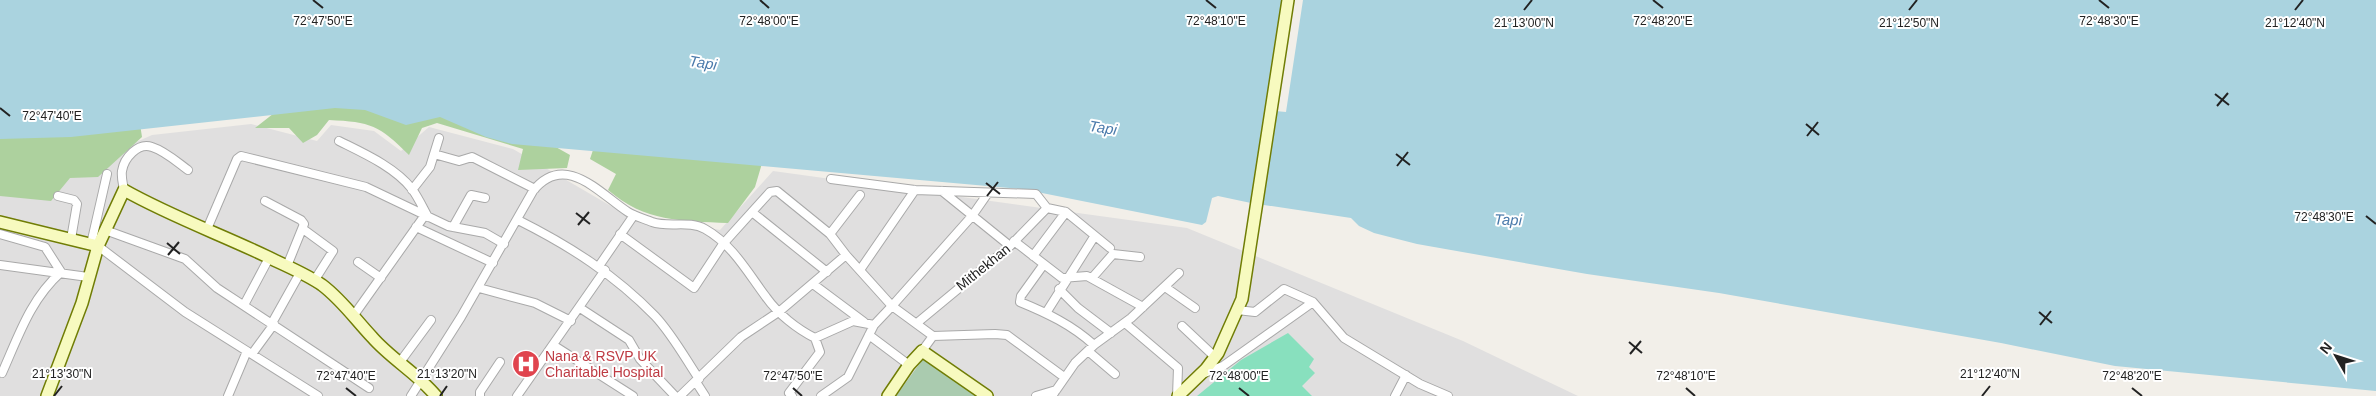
<svg xmlns="http://www.w3.org/2000/svg" width="2376" height="396" viewBox="0 0 2376 396" font-family="Arial,sans-serif">
<style>
.residential{fill:#e0dfdf}
.forest{fill:#add19e}
.cemetery{fill:#aacbaf}
.pitch{fill:#88e0be}
.water{fill:#aad3df}
.lines{fill:none;stroke-linecap:round;stroke-linejoin:round}
.street-casing{stroke:#a9a9a9;stroke-width:10}
.secondary-casing{stroke:#707d05;stroke-width:14}
.street{stroke:#fff;stroke-width:8}
.secondary{stroke:#f7fabf;stroke-width:11}
.ticks{fill:none;stroke:#222;stroke-width:2}
.labels{text-anchor:middle;stroke-width:4;stroke-linejoin:round;paint-order:stroke}
.street-label{font-size:14px;fill:#222;stroke:#fff}
.health-label{font-size:14px;fill:#be3a42;stroke:#fff;text-anchor:start}
.water-label{font-size:15px;font-style:italic;fill:#4a7aab;stroke:#fff}
.ticks-label{font-size:12px;text-anchor:middle;fill:#222;stroke:#fff;stroke-width:4;stroke-linejoin:round;paint-order:stroke}
</style>
<rect width="100%" height="100%" fill="#f2efe9"/>
<path class="residential" d="M251 124 317 141 331 125 374 131 401 151 429 127 513 149 623 213 720 230 773 171 1187 228 1463 341 1578 396H0V174L38 186 152 135Z"/>
<path class="forest" d="M449 103 524 129 570 155 567 168 518 170 523 149 437 123 422 128 409 155C379 125 371 122 329 120L317 135 303 143 289 128H255L278 110Z
M140 124 142 137 98 177 70 178 51 201 0 196V135Z
M595 144 763 160 755 187 728 223C681 221 645 222 608 190L616 174 590 159Z"/>
<path class="cemetery" d="M923 359 979 396H896Z"/>
<path class="pitch" d="M1288 333 1314 359 1309 367 1315 373 1302 386 1312 396H1197L1241 360Z"/>
<path class="water" d="M0 0H1282L1265 110 1286 112 1303 0H2376V391L2115 366 2001 343 1719 293 1587 274 1417 244 1374 233 1359 226 1351 218 1251 203 1218 196 1212 198 1206 222 1202 225 1022 189 512 144 486 137 440 117 406 125 365 110 335 108 71 137 0 139Z"/>
<g class="lines">
<g class="street-casing">
<path id="street" d="M339 141C363 153 395 167 412 189 418 197 423 208 428 217
M434 154 459 161 472 157 535 189
M831 179 915 190 1036 194 1047 208 1066 212 1110 248
M124 190C123 184 121 177 122 171 124 158 138 142 152 147 165 151 177 162 188 170
M412 190 430 167 439 138
M942 191 1010 246
M58 196 74 200 77 204 71 239
M265 201 301 220 304 224 287 266
M752 212 827 272
M518 220C570 246 615 275 655 316 672 334 685 358 699 379
M416 227 493 263
M453 227 471 195 485 198
M207 229 237 159 241 156 366 187 448 226 485 233 504 244
M303 229 333 251 314 281
M105 230 185 259 217 288 369 388
M0 234 45 247 61 272C30 300 19 335 2 373
M620 234 694 288 723 244 770 192 777 191 830 234 846 255 892 306 972 216 988 193
M830 234 860 195
M1014 241 1062 278 1087 276 1143 307
M91 244 107 174
M98 246 185 312 318 396
M1033 256 1066 212
M358 262 381 278
M1044 264 1021 296 1020 302C1047 313 1072 325 1094 345
M0 265 88 277
M599 266 634 215
M860 270 915 190
M1092 278 1113 254 1140 257
M813 284 864 322
M1165 287 1195 308
M479 288 535 303 571 321
M1059 289 1078 308 1111 333
M244 305 269 258
M580 308 629 340 640 359 675 396
M1237 310 1255 312 1284 289 1313 302 1344 338 1420 384 1448 396
M1046 313 1094 237
M354 315 425 215
M272 323 300 273
M917 323 1010 246 1047 208
M1125 323 1178 368 1177 396
M1182 326 1215 357
M869 335 909 365
M933 336 995 334 1007 335 1064 377
M553 345 633 396
M1088 351 1115 374
M252 354 274 324
M400 362 431 320
M1202 374 1223 366 1313 302
M696 382 705 396
M228 396 247 351
M411 396 461 317 533 191C565 151 600 194 628 212 634 216 645 219 652 222 669 228 689 220 705 229 732 244 748 273 766 297 778 314 797 329 815 338L853 321 874 325 892 306 933 336 922 351
M480 396V392L500 362
M517 396 605 270
M680 396 741 337 780 311 846 255
M792 396 789 393 820 352 815 338
M821 396 848 377 874 325
M1036 396 1056 390
M1052 396 1075 363 1094 345 1131 318 1179 273
M1395 396 1406 375"/>
</g>
<g class="secondary-casing">
<path id="secondary" d="M0 222 98 246
M47 396 82 303 98 246 124 190C170 216 220 234 268 257 286 266 306 274 322 285 342 300 355 319 372 337 391 359 417 373 436 396
M888 396 909 365 922 351 987 396
M1178 396 1206 369 1218 353 1242 299 1288 0"/>
</g>
<use href="#street" class="street"/>
<use href="#secondary" class="secondary"/>
</g>
<path class="ticks" d="M313 0 323 8M760 0 769 8M1206 0 1216 8M1653 0 1663 8M2099 0 2109 8M1524 10 1532 0M1909 10 1917 0M2295 10 2303 0M2215 94 2229 105M2217 106 2228 93M0 108 10 116M1806 124 1819 135M1807 136 1818 122M1396 154 1410 165M1397 166 1408 152M986 183 1000 194M987 196 998 182M576 213 590 224M2366 216 2376 224M578 225 589 212M167 243 180 254M168 255 179 242M2039 312 2052 323M2040 325 2051 311M1629 342 1642 353M1630 354 1641 341M346 388 356 396M793 388 802 396M1239 388 1249 396M1686 388 1695 396M2132 388 2142 396M54 396 62 386M440 396 447 386M1982 396 1990 386"/>
<defs>
<g id="hospital-disc" transform="scale(1.4375)"><circle r="9.5" fill="#e0444e" stroke="#fff"/><path d="M-5-5h3v3.5h4V-5h3V5h-3V1.5h-4V5h-3Z" fill="#fff"/></g>
</defs>
<g fill-rule="evenodd">
<use href="#hospital-disc" x="526" y="364"/>
</g>
<g class="labels">
<g class="street-label">
<text transform="translate(983 267) rotate(-39)" y="5">Mithekhan</text>
</g>
<g class="health-label">
<text x="545" y="361">Nana &amp; RSVP UK<tspan x="545" dy="16">Charitable Hospital</tspan></text>
</g>
<g class="water-label">
<text transform="translate(703 63) rotate(9)" y="5">Tapi</text>
<text transform="translate(1103 128) rotate(9)" y="5">Tapi</text>
<text transform="translate(1508 220) rotate(2)" y="5">Tapi</text>
</g>
</g>
<g class="ticks-label">
<text x="1663" y="25">72°48'20"E</text>
<text x="2109" y="25">72°48'30"E</text>
<text x="323" y="25">72°47'50"E</text>
<text x="769" y="25">72°48'00"E</text>
<text x="1216" y="25">72°48'10"E</text>
<text x="1524" y="27">21°13'00"N</text>
<text x="1909" y="27">21°12'50"N</text>
<text x="2295" y="27">21°12'40"N</text>
<text x="52" y="120">72°47'40"E</text>
<text x="2324" y="221">72°48'30"E</text>
<text x="62" y="378">21°13'30"N</text>
<text x="447" y="378">21°13'20"N</text>
<text x="1990" y="378">21°12'40"N</text>
<text x="346" y="380">72°47'40"E</text>
<text x="793" y="380">72°47'50"E</text>
<text x="1239" y="380">72°48'00"E</text>
<text x="1686" y="380">72°48'10"E</text>
<text x="2132" y="380">72°48'20"E</text>
</g>
<g transform="translate(2336 356) rotate(309)" stroke="#ffffff" stroke-width="4" paint-order="stroke">
<path d="M0-4L9 19L0 12L-9 19Z" fill="#222222"/>
<text y="-8" font-size="14" font-weight="bold" text-anchor="middle" fill="#222222">N</text>
</g>
</svg>
